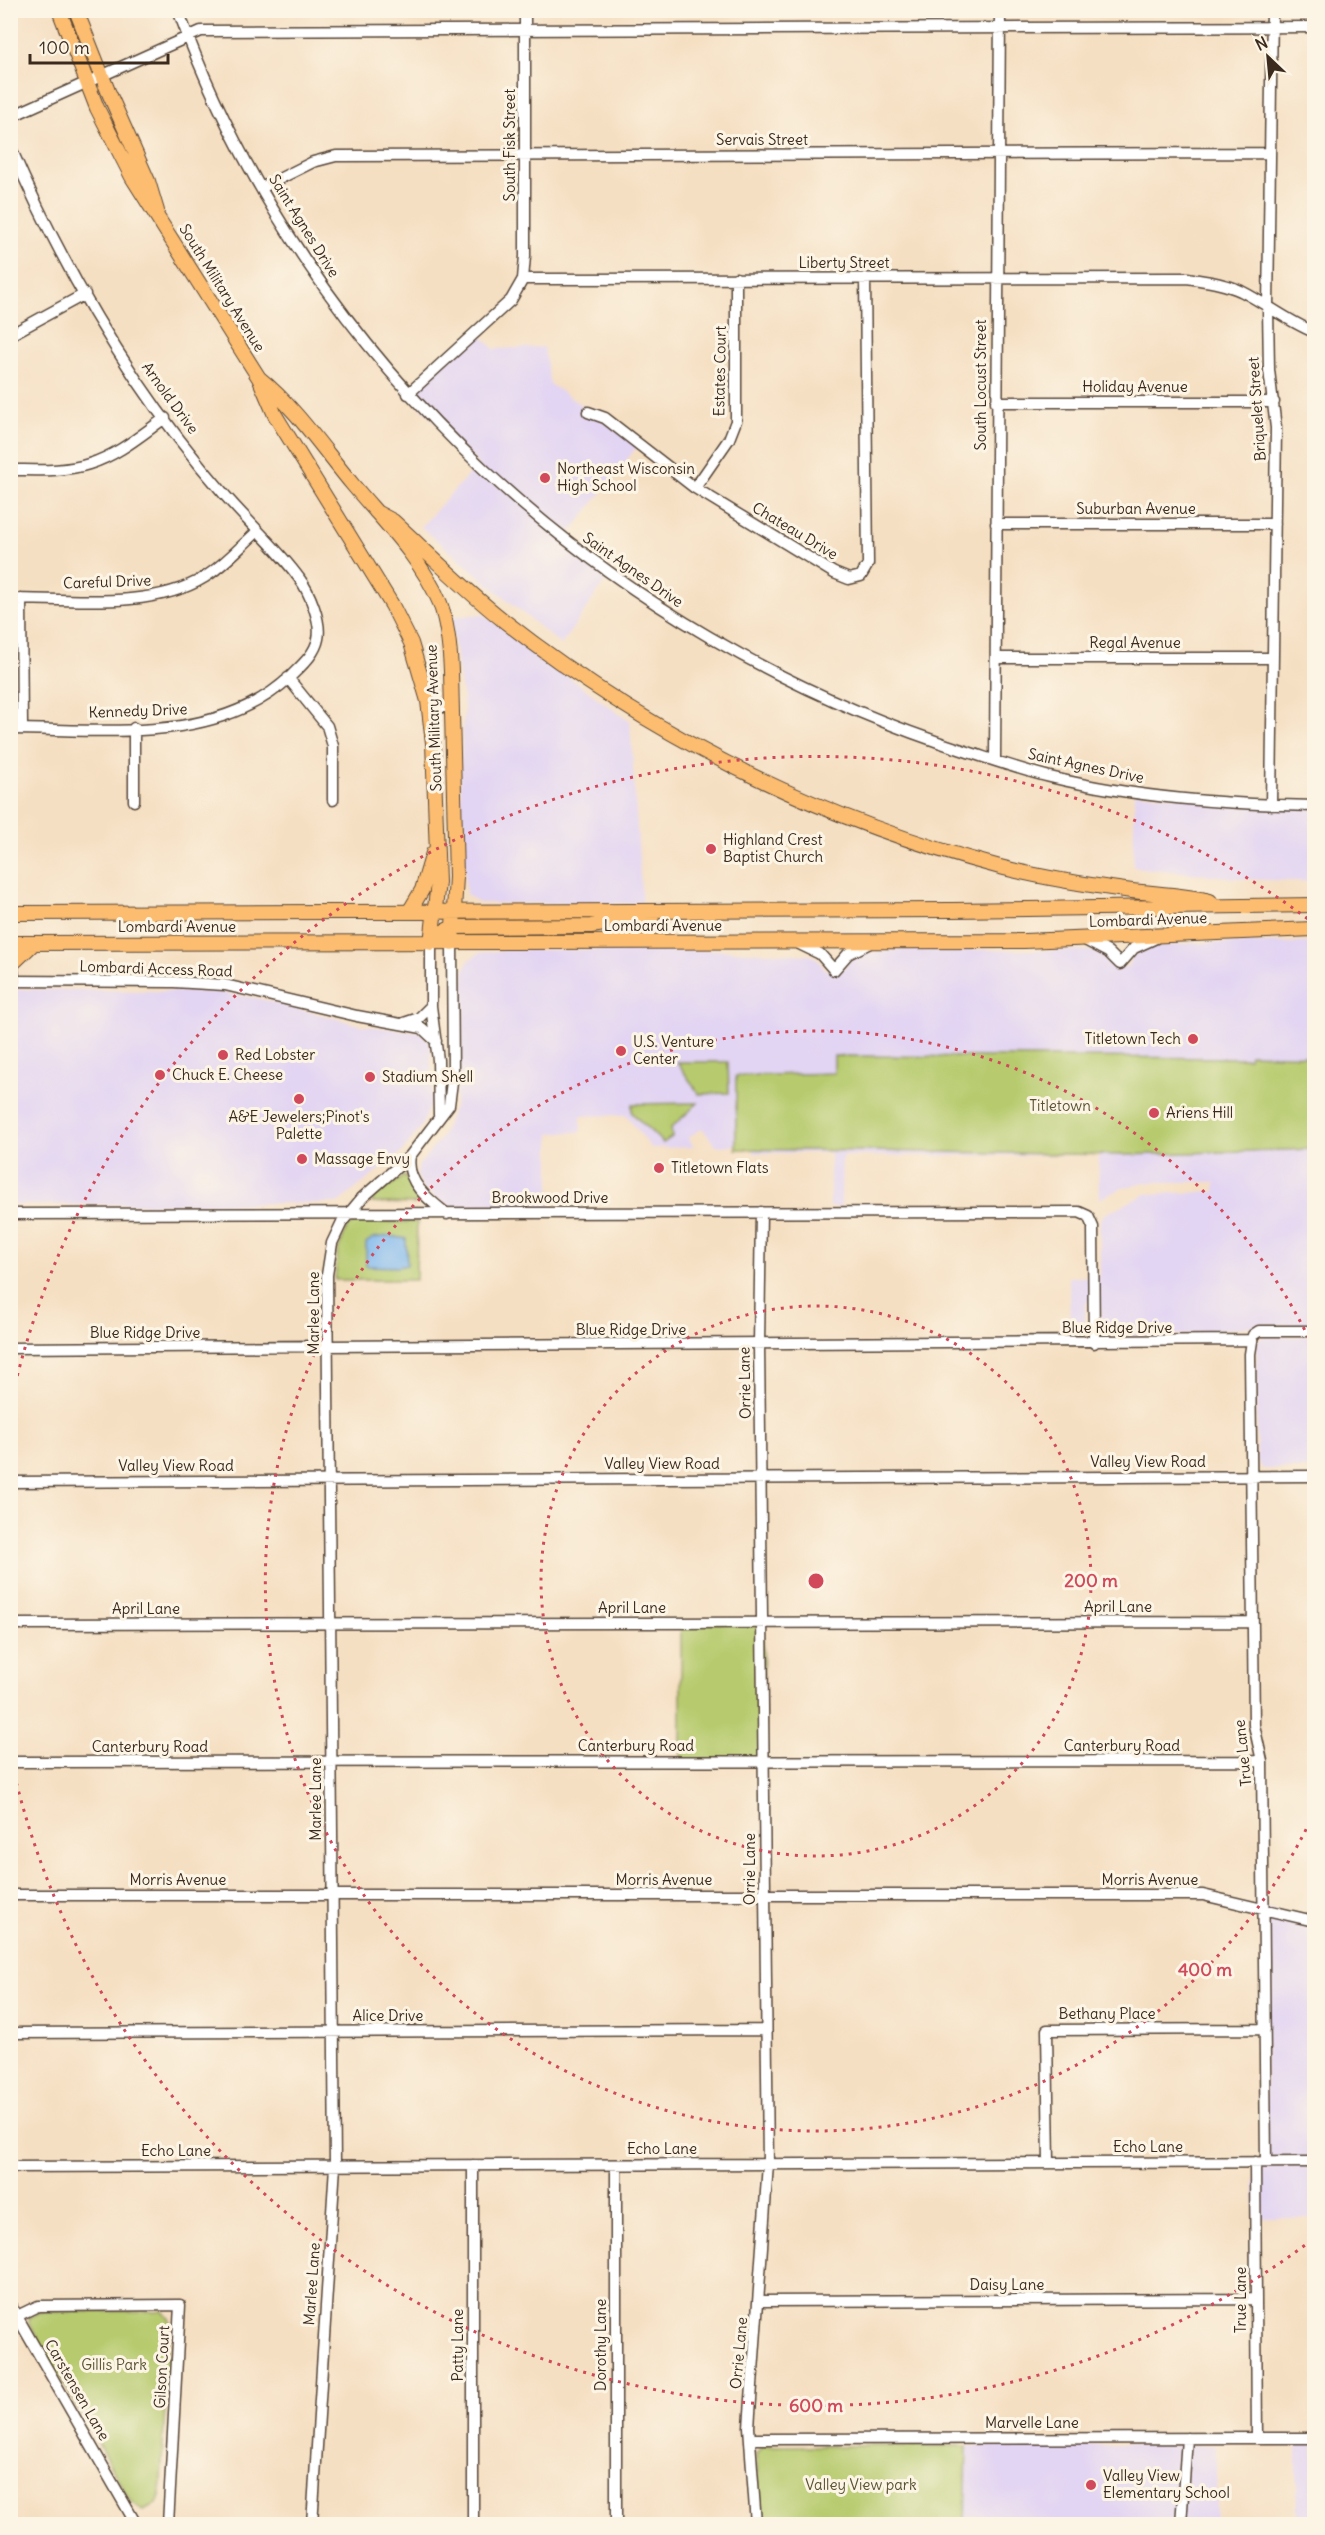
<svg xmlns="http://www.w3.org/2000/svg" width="1325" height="2535" viewBox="0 0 1325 2535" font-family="Delius,sans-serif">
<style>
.built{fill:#e2d4f3}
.green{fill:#b7cb6e;stroke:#797a46;stroke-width:1.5}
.water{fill:#7fb8ef;stroke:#5d7186;stroke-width:1.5}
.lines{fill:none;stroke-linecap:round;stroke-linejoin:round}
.minor-casing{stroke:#574537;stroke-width:13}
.major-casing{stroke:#574537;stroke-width:16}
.minor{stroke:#fff;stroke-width:10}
.major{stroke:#fcbd6f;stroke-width:14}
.ring{fill:none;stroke:#d1495b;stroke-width:3;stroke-dasharray:3 6}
.poi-dot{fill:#d1495b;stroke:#fcf5e5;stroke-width:2}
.labels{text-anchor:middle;stroke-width:6;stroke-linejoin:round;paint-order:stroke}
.street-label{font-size:15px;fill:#3b2a1e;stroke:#fcf5e5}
.poi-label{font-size:15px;fill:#3b2a1e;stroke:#fcf5e5;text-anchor:start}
.park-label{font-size:15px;fill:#5a5232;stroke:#fcf5e5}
.centre{fill:#d1495b;stroke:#fcf5e5;stroke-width:3}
.ring-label{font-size:18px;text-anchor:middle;font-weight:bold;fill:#d1495b;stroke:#fcf5e5;stroke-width:6;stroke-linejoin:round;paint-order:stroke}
</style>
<rect width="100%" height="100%" fill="#fcf5e5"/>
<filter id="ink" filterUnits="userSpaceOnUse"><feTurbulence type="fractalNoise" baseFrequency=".0167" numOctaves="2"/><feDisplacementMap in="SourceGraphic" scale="12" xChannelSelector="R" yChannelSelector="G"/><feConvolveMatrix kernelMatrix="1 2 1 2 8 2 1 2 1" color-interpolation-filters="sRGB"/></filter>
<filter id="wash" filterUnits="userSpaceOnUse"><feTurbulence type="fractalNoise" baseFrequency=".008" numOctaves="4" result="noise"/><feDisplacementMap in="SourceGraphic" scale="24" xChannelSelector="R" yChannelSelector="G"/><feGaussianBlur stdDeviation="1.35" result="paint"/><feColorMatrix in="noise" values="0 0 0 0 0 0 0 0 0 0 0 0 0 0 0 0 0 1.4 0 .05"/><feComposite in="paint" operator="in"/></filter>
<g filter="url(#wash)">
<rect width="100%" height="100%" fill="#f5dfc2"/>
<path class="built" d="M477 331 494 349 544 347 550 384 639 444 565 540 610 574 561 645 421 527 478 464 408 394Z
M483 614 630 722 642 903H479L466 894 460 774 464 707 451 617Z
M1135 793 1314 806V882L1245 879 1133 867Z
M1193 943H1314V1325H1259L1182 1335 1112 1336 1101 1326 1100 1302H1086L1084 1331 1070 1336 1069 1277H1100V1221L1103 1215 1146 1194 1215 1192V1182H1150L1125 1187 1099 1199 1098 1155 842 1156 841 1207H830V1153H754V1149H736V1145L716 1146 702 1128 688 1138 694 1147 651 1148 626 1115 581 1116V1132L550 1133V1208H539L536 1204 449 1208 422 1187 417 1175 419 1165 441 1138 455 1105 464 1013V971L468 961 479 953 507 950H714L810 955 817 958 825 970 844 969 849 959 861 953 904 949 1091 951 1105 955 1112 967H1128L1134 954 1146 948Z
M11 989 216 992 256 998 364 1026 421 1032 430 1043 431 1049 432 1101 421 1127 402 1152 338 1203 11 1205Z
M1314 1336V1469H1263L1257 1460V1341L1264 1337Z
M1264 1908 1314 1921V2218H1255V2162H1266Z
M1297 2438H1314V2524H1297Z
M1216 2445V2524H965L967 2446Z"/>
<path class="green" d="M1250 1054 1314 1056V1149L1125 1155 736 1149V1076L834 1073V1056L1249 1058Z
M677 1062H728L729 1093 699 1094Z
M698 1103 671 1128 672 1137 663 1143 632 1113V1104Z
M404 1176 424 1201 423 1204 372 1203 374 1197Z
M358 1222H417L416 1280H335L338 1250 348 1226Z
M681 1623H763L764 1762 681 1761Z
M163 2311 170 2320 160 2496 156 2504 143 2510 131 2502 29 2322V2318L39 2312Z
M764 2446H967L965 2524H762L756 2454Z"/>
<path class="water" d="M390 1236 406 1239 407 1265 398 1267 366 1266V1243L373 1238Z"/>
</g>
<g filter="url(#ink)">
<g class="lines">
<g class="minor-casing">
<path id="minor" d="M178 10C308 367 607 636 965 751 993 760 1021 770 1050 777 1136 798 1226 804 1314 806
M10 117 201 31 1314 27
M10 146C64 271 135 392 224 494 247 521 280 551 299 578 309 591 322 622 318 639 315 654 302 665 291 676 218 746 103 729 10 729
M261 188 313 162 336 156 1270 153
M523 279 525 256V10
M10 335 85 294
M408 394 511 300 523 279 1187 278C1205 281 1224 283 1241 291 1267 304 1287 321 1314 332
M996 402H1274
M588 412 605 418 695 488 834 573 849 579 861 576 868 564 865 278
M10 470C37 470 64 472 89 464 118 455 141 435 165 418
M695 488 729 439 736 421V278
M996 524H1275
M10 599C71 599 152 610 205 577 223 566 240 547 257 532
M21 599 22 729
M997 658H1273
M288 678 327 726 333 746V800
M429 707H451
M134 728V801
M995 760 1000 10
M1271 805 1276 428 1269 370 1268 308 1272 10
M1083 939 1108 952 1120 964 1134 948 1156 938
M795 942 820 954 834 970 848 954 870 943
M431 943V1006L438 1060 439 1115
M10 981 174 982 225 985 357 1016 422 1028 436 1041
M404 1023 419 1018 431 1006
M410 1156C405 1182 429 1200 447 1214
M10 1214 1079 1212 1088 1216 1093 1227 1094 1343
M10 1348 1252 1340
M10 1482 1314 1476
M10 1624 1253 1622
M10 1762 1262 1761
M10 1895H1203L1314 1921
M10 2033 766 2030
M1255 2162 1257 2438
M1266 2162 1262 1761 1254 1725 1250 1354 1253 1335 1259 1331H1314
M1049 2163 1047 2030 1265 2029
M10 2167 1314 2162
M759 2301 1256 2299
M10 2304 136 2524
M17 2316 38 2306 180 2305 168 2524
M750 2439 1314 2438
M312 2524 335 2166 327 1275 332 1243 342 1222 362 1198 410 1156 449 1105 453 1074 452 943
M473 2524V2165
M616 2524V2165
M756 2524 749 2427 768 2164 759 1344 761 1212
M1181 2524 1187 2438"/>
</g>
<g class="major-casing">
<path id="major" d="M59 10 97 108 132 177 259 378 275 415 392 605 411 643 428 701 433 743 438 882 431 943
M76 10 108 91 148 181 157 211
M259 378C296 408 323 449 353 485 384 522 421 558 440 603 448 625 450 648 451 671L456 877 452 943
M376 512 393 521C429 554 464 589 503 620 651 736 818 819 1000 867 1043 878 1088 885 1132 891 1158 894 1185 895 1210 901
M409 912 422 890 433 853
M10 913 953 910 1314 905
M10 943 1024 941 1314 929
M431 943 440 933 453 927 591 926 652 917
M10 961 13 981
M12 964 33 944"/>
</g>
<use href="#minor" class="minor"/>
<use href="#major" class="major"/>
</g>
</g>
<g class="ring">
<circle cx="816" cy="1581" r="275"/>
<path d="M1314 1813A550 550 0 1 1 1314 1349"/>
<path d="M1312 2240A825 825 0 0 1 11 1760M11 1402A825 825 0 0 1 1312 922"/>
</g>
<g class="poi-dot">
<circle cx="545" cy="478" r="6"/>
<circle cx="711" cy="849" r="6"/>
<circle cx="1193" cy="1039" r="6"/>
<circle cx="621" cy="1051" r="6"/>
<circle cx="223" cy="1055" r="6"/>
<circle cx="160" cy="1075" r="6"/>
<circle cx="370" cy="1077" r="6"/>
<circle cx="299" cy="1099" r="6"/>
<circle cx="1154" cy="1113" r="6"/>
<circle cx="302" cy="1159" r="6"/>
<circle cx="659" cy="1168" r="6"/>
<circle cx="1091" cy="2485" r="6"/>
</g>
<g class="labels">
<g class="street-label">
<text x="762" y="145">Servais Street</text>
<text transform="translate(510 145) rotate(-90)" y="5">South Fisk Street</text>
<text transform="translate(304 226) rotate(58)" y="5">Saint Agnes Drive</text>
<text x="844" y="268">Liberty Street</text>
<text transform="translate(222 288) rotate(58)" y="5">South Military Avenue</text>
<text transform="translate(720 371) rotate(-89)" y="5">Estates Court</text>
<text transform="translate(981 385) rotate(-90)" y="5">South Locust Street</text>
<text x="1135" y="392">Holiday Avenue</text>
<text transform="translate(170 398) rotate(54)" y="5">Arnold Drive</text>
<text transform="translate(1257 409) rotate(-94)" y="5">Briquelet Street</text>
<text x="1136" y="514">Suburban Avenue</text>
<text transform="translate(795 531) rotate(31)" y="5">Chateau Drive</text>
<text transform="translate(633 570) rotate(35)" y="5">Saint Agnes Drive</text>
<text transform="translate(107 582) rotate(-2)" y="5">Careful Drive</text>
<text x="1135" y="648">Regal Avenue</text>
<text transform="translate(138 711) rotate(-2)" y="5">Kennedy Drive</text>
<text transform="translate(434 718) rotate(-92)" y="5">South Military Avenue</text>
<text transform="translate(1086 766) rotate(12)" y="5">Saint Agnes Drive</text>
<text transform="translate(1148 920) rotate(-2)" y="5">Lombardi Avenue</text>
<text x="663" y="931">Lombardi Avenue</text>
<text x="177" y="932">Lombardi Avenue</text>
<text transform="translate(156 969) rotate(2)" y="5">Lombardi Access Road</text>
<text x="550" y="1203">Brookwood Drive</text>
<text transform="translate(314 1313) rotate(-90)" y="5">Marlee Lane</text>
<text x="1117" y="1333">Blue Ridge Drive</text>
<text x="631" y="1335">Blue Ridge Drive</text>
<text x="145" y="1338">Blue Ridge Drive</text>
<text transform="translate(745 1383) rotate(-91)" y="5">Orrie Lane</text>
<text x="1148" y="1467">Valley View Road</text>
<text x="662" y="1469">Valley View Road</text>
<text x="176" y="1471">Valley View Road</text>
<text x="1118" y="1612">April Lane</text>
<text x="632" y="1613">April Lane</text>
<text x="146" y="1614">April Lane</text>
<text x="636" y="1751">Canterbury Road</text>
<text x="1122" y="1751">Canterbury Road</text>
<text x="150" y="1752">Canterbury Road</text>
<text transform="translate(1243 1753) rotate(-96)" y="5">True Lane</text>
<text transform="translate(316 1799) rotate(-90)" y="5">Marlee Lane</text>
<text transform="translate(750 1869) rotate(-90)" y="5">Orrie Lane</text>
<text x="178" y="1885">Morris Avenue</text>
<text x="664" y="1885">Morris Avenue</text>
<text x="1150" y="1885">Morris Avenue</text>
<text x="1107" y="2019">Bethany Place</text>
<text x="388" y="2021">Alice Drive</text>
<text x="1148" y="2152">Echo Lane</text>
<text x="662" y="2154">Echo Lane</text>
<text x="176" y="2156">Echo Lane</text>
<text transform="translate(312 2284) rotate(-86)" y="5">Marlee Lane</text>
<text x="1007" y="2290">Daisy Lane</text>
<text transform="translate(1241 2300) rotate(-90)" y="5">True Lane</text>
<text transform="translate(458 2345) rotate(-90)" y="5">Patty Lane</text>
<text transform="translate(601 2345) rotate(-90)" y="5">Dorothy Lane</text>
<text transform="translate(739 2353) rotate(-85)" y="5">Orrie Lane</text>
<text transform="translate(162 2367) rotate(-87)" y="5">Gilson Court</text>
<text transform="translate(77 2390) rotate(60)" y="5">Carstensen Lane</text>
<text x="1032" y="2428">Marvelle Lane</text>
</g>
<g class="poi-label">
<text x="557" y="474">Northeast Wisconsin<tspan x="557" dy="17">High School</tspan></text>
<text x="723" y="845">Highland Crest<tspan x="723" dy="17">Baptist Church</tspan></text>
<text x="1181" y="1044" text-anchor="end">Titletown Tech</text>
<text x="633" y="1047">U.S. Venture<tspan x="633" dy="17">Center</tspan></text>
<text x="235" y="1060">Red Lobster</text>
<text x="172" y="1080">Chuck E. Cheese</text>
<text x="382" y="1082">Stadium Shell</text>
<text x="1166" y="1118">Ariens Hill</text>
<text x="299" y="1122" text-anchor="middle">A&amp;E Jewelers;Pinot's<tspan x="299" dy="17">Palette</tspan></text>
<text x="314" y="1164">Massage Envy</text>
<text x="671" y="1173">Titletown Flats</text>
<text x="1103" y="2481">Valley View<tspan x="1103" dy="17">Elementary School</tspan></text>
</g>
<g class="park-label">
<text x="1060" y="1111">Titletown</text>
<text x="114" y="2370">Gillis Park</text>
<text x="861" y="2490">Valley View park</text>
</g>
</g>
<circle cx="816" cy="1581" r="9" class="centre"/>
<g class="ring-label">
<text x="1091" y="1587">200 m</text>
<text x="1205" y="1976">400 m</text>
<text x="816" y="2412">600 m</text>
</g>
<rect width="1325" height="2535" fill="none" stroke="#fcf5e5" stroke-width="36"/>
<g transform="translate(1268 57) rotate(334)" stroke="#fcf5e5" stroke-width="4.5" paint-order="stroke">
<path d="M0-4.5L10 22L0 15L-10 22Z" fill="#3b2a1e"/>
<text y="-9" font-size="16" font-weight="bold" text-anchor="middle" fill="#3b2a1e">N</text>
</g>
<path d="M30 54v9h138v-9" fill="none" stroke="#3b2a1e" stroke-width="3"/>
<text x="39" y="54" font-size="18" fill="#3b2a1e" stroke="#fcf5e5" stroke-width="4.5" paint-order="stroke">100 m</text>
</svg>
